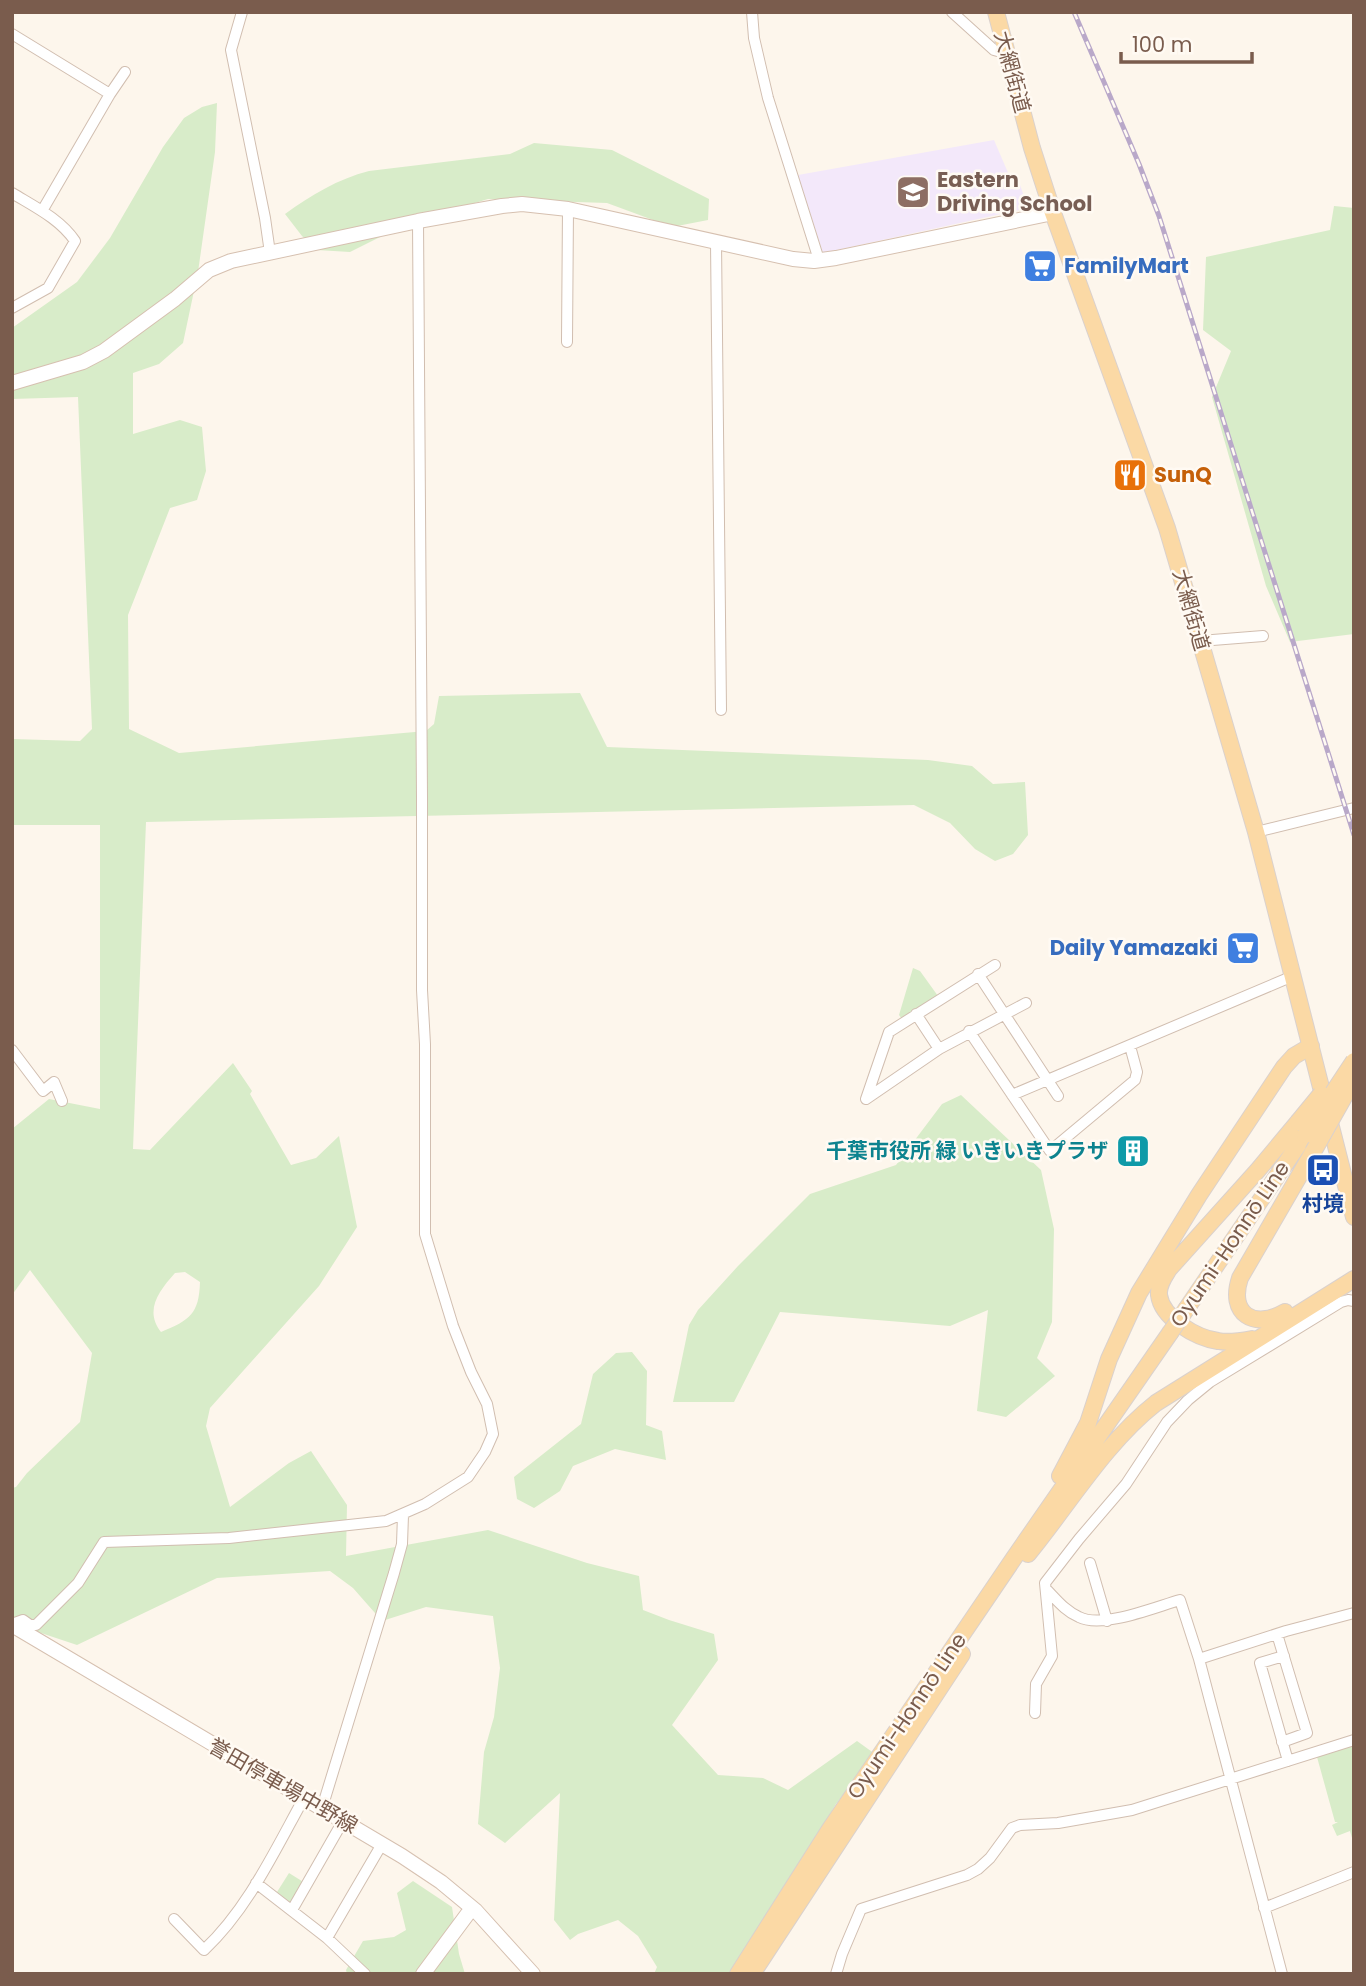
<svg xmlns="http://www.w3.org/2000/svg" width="1366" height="1986" viewBox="0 0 1366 1986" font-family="Poppins,'Noto Sans JP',sans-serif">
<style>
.education{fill:#f3e8fa}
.green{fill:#d8ecc9;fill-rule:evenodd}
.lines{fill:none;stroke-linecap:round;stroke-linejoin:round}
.street-casing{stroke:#d1beb0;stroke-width:12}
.secondary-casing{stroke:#d6c0b0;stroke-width:16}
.primary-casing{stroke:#dad1cd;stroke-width:18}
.street{stroke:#fff;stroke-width:10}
.secondary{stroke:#fff;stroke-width:14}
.primary{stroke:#fbd9a5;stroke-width:16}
.rail-casing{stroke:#b9a8c9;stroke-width:5}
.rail{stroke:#fffaf3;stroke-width:2.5;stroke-dasharray:8;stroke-linecap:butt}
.primary-bridge-casing{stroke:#dad1cd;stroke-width:18;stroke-linecap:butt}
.primary-bridge{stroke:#fbd9a5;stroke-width:16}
.labels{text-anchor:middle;stroke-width:5;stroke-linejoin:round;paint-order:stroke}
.street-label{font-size:21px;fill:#7a5c4d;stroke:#fffaf3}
.education-label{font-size:21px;font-weight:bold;fill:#785e54;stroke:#fffaf3;text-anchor:start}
.shop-label{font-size:21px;font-weight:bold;fill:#366cbe;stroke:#fffaf3;text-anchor:start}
.food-label{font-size:21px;font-weight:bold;fill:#c56008;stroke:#fffaf3;text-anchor:start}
.culture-label{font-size:21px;font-weight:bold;fill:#0d838f;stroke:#fffaf3;text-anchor:end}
.transit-label{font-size:21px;font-weight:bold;fill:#164399;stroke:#fffaf3}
</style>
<rect width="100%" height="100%" fill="#fdf6ec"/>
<path class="education" d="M994 140 1009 175 1016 173 1028 208 823 253 798 175Z"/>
<path class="green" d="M217 103 215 152 198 272 183 343 159 364 133 373V434L180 420 202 427 206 471 197 500 170 508 128 615 129 729 179 753 426 731 434 724 439 696 580 693 607 747 928 760 972 766 993 784 1025 782 1028 835 1013 854 995 861 975 849 950 823 914 805 146 822 133 1149 150 1150 233 1063 252 1091 250 1094 291 1165 316 1158 339 1136 357 1227 319 1286 210 1408 206 1426 230 1507 289 1463 311 1451 347 1505 346 1556 488 1530 587 1563 639 1576 643 1610 669 1620 714 1634 718 1660 672 1725 718 1775 763 1778 788 1790 857 1741 875 1754 836 1804 741 1961 740 1974H654L657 1967 638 1936 618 1920 578 1934 570 1940 554 1920 560 1793 505 1843 478 1824 484 1752 494 1717 500 1668 493 1616 426 1607 382 1621 353 1588 330 1571 217 1578 77 1645 29 1629 12 1616V1488L16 1487 27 1473 80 1422 92 1353 30 1270 12 1295V1129L49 1099 100 1109V825H12V739L80 741 92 729 78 397 12 399V328L77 282 110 238 163 147 184 118 202 107ZM185 1272 200 1282C199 1314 190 1320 161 1332 144 1310 159 1291 175 1273Z
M534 143 612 150 709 199 708 220 672 227 607 203 488 199 406 224 350 252 317 250 302 236 285 214C311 195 338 179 369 171L510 154Z
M1334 206 1354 208V634L1290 642 1266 586 1212 397 1231 351 1203 330 1206 257 1330 230Z
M913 968 920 971 938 996 902 1019 899 1015Z
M961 1095 1041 1170 1054 1229 1052 1322 1037 1358 1055 1376 1006 1417 977 1411 988 1310 950 1326 780 1312 734 1402H673L689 1325 698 1310 738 1266 810 1194 896 1165 942 1104Z
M632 1352 647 1371 646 1425 662 1431 666 1460 615 1449 573 1466 560 1491 534 1508 517 1499 514 1477 581 1424 593 1374 616 1353Z
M1354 1745V1815L1352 1816 1354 1838H1352L1350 1831 1337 1836 1332 1825 1338 1822H1335L1317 1757Z
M289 1873 305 1883 292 1904 277 1892Z
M413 1881 452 1907 459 1954 465 1974H347L346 1970 363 1941 394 1937 406 1930 397 1893Z"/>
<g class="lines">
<g class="street-casing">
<path id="street" d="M242 12 231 50 265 218 270 253
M752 12 754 38 768 98 819 260
M952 12 994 50 1008 54
M12 34 110 94
M12 193C35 207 60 219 75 241L48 288 12 308
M42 211 110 94 125 72
M716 242 721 710
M567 342 568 209
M1200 641 1263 636
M1256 832 1354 808
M978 974 1058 1096
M916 1014 939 1049
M969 1031 1050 1151 1135 1080 1137 1072 1130 1046
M12 1050 43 1091 54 1082 62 1101
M1012 1095 1293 976
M866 1099 889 1032 995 965
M866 1099 939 1049 1026 1003
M1090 1563 1107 1621
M1046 1589C1056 1599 1065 1611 1079 1617 1102 1629 1155 1607 1180 1600L1199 1659 1282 1974
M12 1624 23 1620 30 1625H36L78 1583 104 1542 229 1538 386 1521 425 1504 468 1477 485 1452 493 1434 487 1404 471 1372 453 1326 425 1234V1044L422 990V797L418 221
M1277 1634 1307 1733 1282 1742
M1284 1656 1260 1663 1288 1761
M1199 1659 1286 1631 1354 1613
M1035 1713 1036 1684 1052 1656 1045 1583 1079 1539 1126 1484 1167 1422 1188 1400 1210 1382 1341 1302 1348 1300 1354 1301
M322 1808 394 1573 402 1544 403 1515
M256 1883 327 1938 365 1974
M1264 1908 1354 1872
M292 1910 343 1821
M174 1919 204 1950C248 1909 275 1850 304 1798
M327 1938 382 1844
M836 1974 842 1954 861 1909 967 1875 978 1869 990 1858 1012 1828 1020 1825 1058 1823 1132 1810 1354 1740"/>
</g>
<g class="secondary-casing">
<path id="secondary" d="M12 383 83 362 104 351 175 299 209 270 231 261 418 221 502 206 522 204 568 209 793 259 814 261 836 258 1053 213
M12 1625 402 1856 441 1882 476 1911 533 1974
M423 1974 472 1908"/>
</g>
<g class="primary-casing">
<path id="primary" d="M996 12 1032 148 1053 213 1167 528 1177 562 1256 832 1354 1217
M1187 1308 1305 1135
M1285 1312C1254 1330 1228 1314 1240 1278L1313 1152
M1252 1339C1241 1341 1229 1343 1218 1341 1196 1338 1162 1318 1159 1295 1158 1285 1164 1277 1169 1269L1258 1170 1298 1122
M1060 1476 1088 1423 1109 1359 1139 1293 1199 1195 1284 1067 1294 1056 1311 1046
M1028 1554C1069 1504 1105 1443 1156 1403L1354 1279
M738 1974 830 1829 1014 1558 1170 1333
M752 1974 962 1654"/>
</g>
<use href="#street" class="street"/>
<use href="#secondary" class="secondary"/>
<use href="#primary" class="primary"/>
<g class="rail-casing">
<path id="rail" d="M1074 12 1139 164 1159 216 1354 835"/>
</g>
<use href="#rail" class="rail"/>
<g class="primary-bridge-casing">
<path id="primary-bridge" d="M1298 1122 1321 1094
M1305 1135 1354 1061
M1313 1152 1353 1081
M1170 1333 1187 1308"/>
</g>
<use href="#primary-bridge" class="primary-bridge"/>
</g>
<defs>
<g id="school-square" transform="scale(1.75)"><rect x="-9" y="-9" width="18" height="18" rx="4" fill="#8d6e63" stroke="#fffaf3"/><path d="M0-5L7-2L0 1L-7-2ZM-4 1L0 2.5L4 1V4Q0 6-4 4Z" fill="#fff"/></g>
<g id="supermarket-square" transform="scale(1.75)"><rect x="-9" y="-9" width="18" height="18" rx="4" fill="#3f7fe0" stroke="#fffaf3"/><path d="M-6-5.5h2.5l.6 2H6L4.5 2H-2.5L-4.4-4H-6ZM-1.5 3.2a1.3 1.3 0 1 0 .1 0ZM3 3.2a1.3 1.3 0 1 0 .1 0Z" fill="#fff"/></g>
<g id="restaurant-square" transform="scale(1.75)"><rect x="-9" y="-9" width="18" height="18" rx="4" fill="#e8710a" stroke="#fffaf3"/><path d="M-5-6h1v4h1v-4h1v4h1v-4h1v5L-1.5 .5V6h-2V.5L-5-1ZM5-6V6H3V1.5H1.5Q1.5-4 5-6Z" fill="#fff"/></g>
<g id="building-square" transform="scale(1.75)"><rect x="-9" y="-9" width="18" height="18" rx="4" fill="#0f9aa8" stroke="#fffaf3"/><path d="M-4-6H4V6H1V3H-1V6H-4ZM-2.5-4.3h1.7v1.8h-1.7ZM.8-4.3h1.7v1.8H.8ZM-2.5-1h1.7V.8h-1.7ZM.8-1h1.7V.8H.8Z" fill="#fff"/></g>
<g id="bus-square" transform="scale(1.75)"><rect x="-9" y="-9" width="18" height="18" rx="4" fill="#1a4fb4" stroke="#fffaf3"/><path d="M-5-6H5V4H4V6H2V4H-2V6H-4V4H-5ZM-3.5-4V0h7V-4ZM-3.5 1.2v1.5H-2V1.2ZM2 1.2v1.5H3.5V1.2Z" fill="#fff"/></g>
</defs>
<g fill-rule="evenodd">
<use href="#school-square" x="913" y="192"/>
<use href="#supermarket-square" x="1040" y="266"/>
<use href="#restaurant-square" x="1130" y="475"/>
<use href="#supermarket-square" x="1243" y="948"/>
<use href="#building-square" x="1133" y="1151"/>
<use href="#bus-square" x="1323" y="1170"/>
</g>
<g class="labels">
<g class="street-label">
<text transform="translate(1012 72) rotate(75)" y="7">大網街道</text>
<text transform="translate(1191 610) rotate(74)" y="7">大網街道</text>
<text transform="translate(1230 1244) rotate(-56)" y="7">Oyumi-Honnō Line</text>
<text transform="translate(907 1716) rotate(-56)" y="7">Oyumi-Honnō Line</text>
<text transform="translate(283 1786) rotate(30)" y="7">誉田停車場中野線</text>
</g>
<g class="education-label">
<text x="937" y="187">Eastern<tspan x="937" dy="24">Driving School</tspan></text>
</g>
<g class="shop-label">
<text x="1064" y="273">FamilyMart</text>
<text x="1218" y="955" text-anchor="end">Daily Yamazaki</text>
</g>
<g class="food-label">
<text x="1154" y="482">SunQ</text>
</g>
<g class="culture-label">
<text x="1108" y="1158">千葉市役所 緑 いきいきプラザ</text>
</g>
<g class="transit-label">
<text x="1323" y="1211">村境</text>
</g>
</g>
<rect width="1366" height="1986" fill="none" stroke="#7a5c4d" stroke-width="28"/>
<path d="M1121 52v10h131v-10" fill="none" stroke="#7a5c4d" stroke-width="3.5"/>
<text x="1132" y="52" font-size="21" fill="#7a5c4d" stroke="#fffaf3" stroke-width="5" paint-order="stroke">100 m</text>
</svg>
